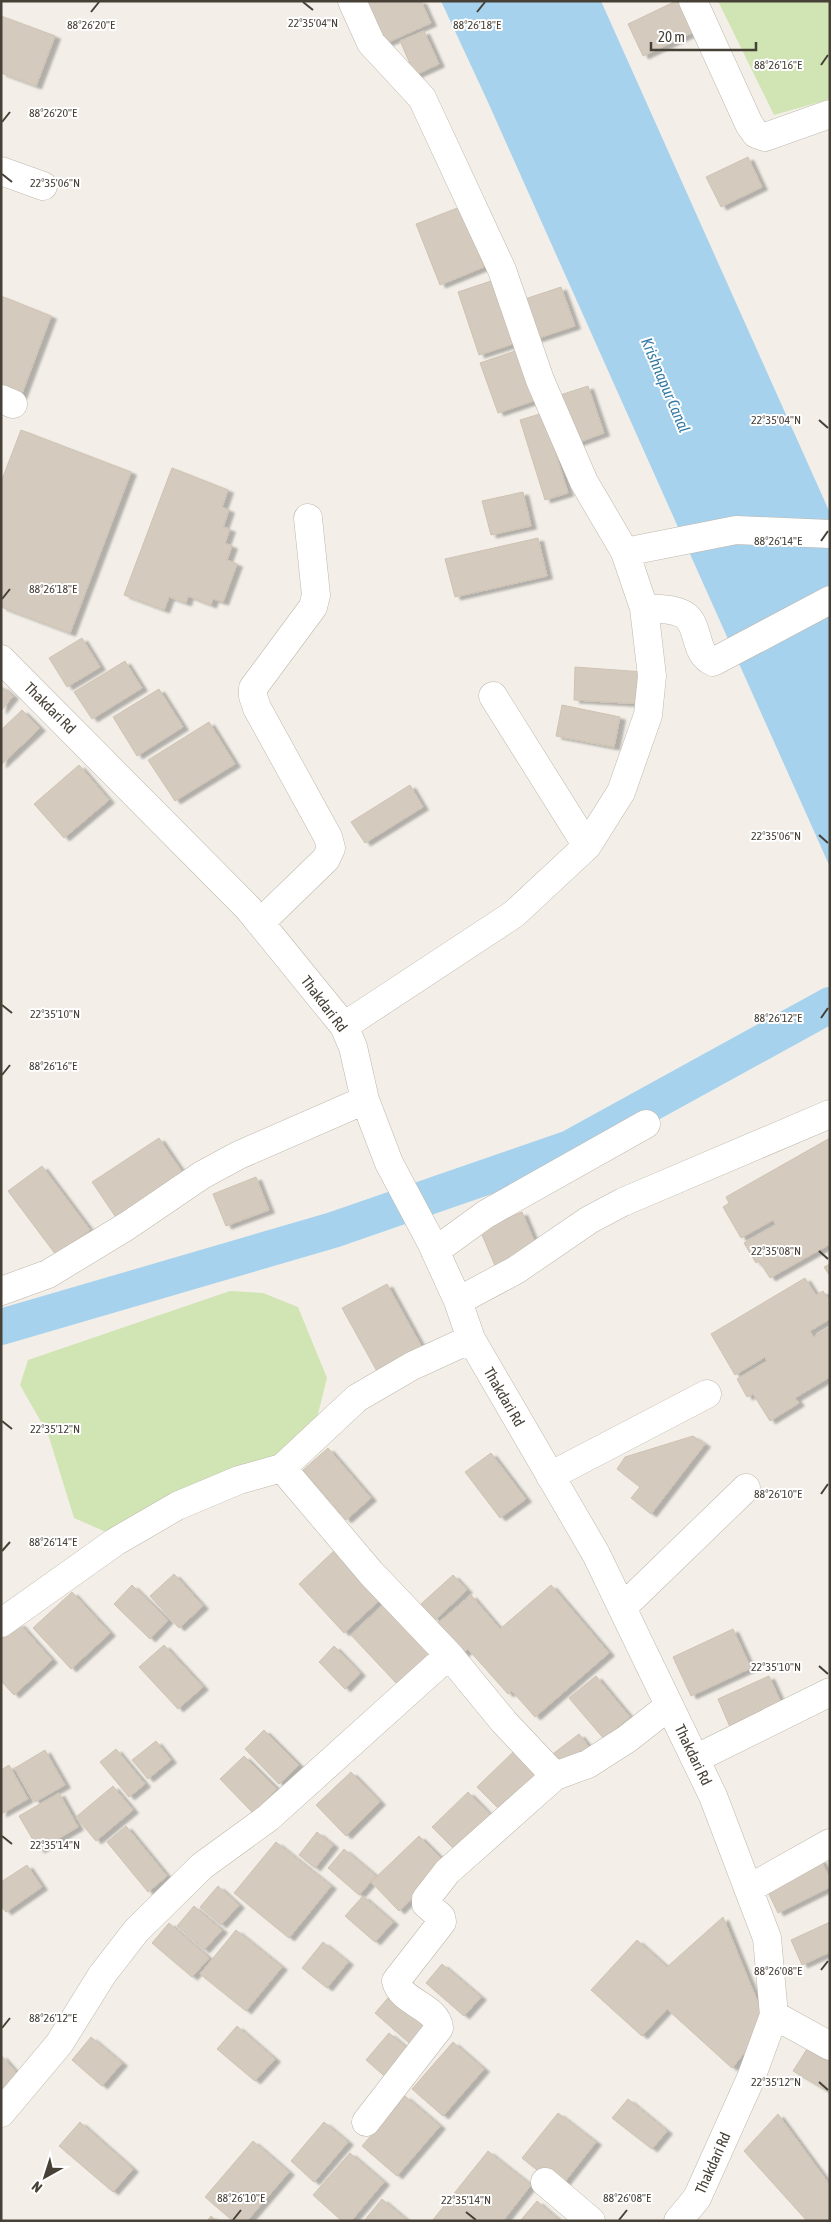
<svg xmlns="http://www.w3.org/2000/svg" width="831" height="2222" viewBox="0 0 831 2222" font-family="'Asap Condensed',sans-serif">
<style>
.green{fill:#d0e5b3}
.water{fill:#a7d2ed}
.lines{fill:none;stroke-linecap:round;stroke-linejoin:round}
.canal{stroke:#a7d2ed;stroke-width:36}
.building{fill:#d4cbbe;stroke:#cfc2b2;filter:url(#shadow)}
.minor-casing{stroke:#beb7ab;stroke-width:29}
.minor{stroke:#fff;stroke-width:28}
.ticks{fill:none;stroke:#464037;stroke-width:2}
.labels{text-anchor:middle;stroke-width:4;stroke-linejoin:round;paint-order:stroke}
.street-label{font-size:15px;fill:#464037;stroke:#fff}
.water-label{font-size:16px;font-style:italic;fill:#3379a5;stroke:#fff}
.ticks-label{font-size:12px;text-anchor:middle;fill:#464037;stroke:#fff;stroke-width:4;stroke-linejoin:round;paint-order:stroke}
</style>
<defs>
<filter id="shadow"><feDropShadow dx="5.5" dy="3" stdDeviation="1" flood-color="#0004"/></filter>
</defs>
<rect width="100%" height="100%" fill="#f3efe8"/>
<path class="green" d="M718 1H830V99L774 115Z
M230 1291 263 1293 298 1307 327 1378 316 1422 274 1463 106 1532 74 1518 48 1434 20 1385 28 1360Z"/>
<path class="water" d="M441 1H601L830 513V867L487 100Z"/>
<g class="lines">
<path class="canal" d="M1 1327 333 1230 570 1148 830 1005"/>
</g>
<path class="building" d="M365 1H421L431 23 384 44Z
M676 1H684L698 30 643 56 628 24Z
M1 16 55 36 36 86 1 73Z
M424 31 439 64 415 75 400 41Z
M748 157 762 187 721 207 706 177Z
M460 207 484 267 440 285 416 224Z
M491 281 513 344 479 355 458 292Z
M561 287 575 326 536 339 522 300Z
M1 296 51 316 21 396 1 388Z
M518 350 536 400 498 413 480 363Z
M588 386 604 433 574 444 557 396Z
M543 413 568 493 545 500 520 420Z
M21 430 131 472 70 633 1 607V482Z
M172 468 228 490 222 507 229 510 223 527 230 529 225 543 232 546 227 560 237 564 223 602 213 599 211 605 188 596 186 603 169 597 164 610 124 595Z
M523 492 531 526 491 535 482 501Z
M538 538 547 576 455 597 445 559Z
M82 638 100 667 67 687 49 658Z
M125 661 142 688 92 719 74 692Z
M575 667 644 672 642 704 574 700Z
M1 686 13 696 1 711Z
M159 689 183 727 137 756 113 717Z
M562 705 620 717 614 747 556 736Z
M22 710 40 728 1 765V730Z
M209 722 235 764 175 801 148 760Z
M79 765 109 800 64 838 34 804Z
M410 785 423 807 365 843 351 822Z
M159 1138 184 1175 117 1219 92 1182Z
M830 1138V1244L770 1278 759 1261 756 1263 744 1243 776 1225 773 1220 741 1238 723 1207 729 1203 726 1197Z
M42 1166 90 1230 56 1255 8 1191Z
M256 1177 269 1210 226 1226 213 1194Z
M522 1212 538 1250 496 1268 480 1230Z
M830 1264V1276L824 1267Z
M805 1278 816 1295 823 1291 830 1301V1319L810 1331 813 1337 830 1327V1377L795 1398 799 1403 770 1421 753 1394 747 1397 737 1379 767 1361 765 1357 735 1375 711 1334Z
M387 1284 424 1351 379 1375 342 1308Z
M693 1436 705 1444 651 1514 631 1498 640 1487 617 1469 625 1457Z
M328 1448 371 1498 346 1520 303 1470Z
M491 1453 526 1499 500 1518 465 1472Z
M337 1548 382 1598 344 1633 299 1584Z
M174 1574 203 1606 179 1628 150 1596Z
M453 1575 467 1590 435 1620 421 1604Z
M132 1585 168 1620 150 1639 114 1604Z
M551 1585 609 1653 535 1717 512 1691 508 1694 468 1649 463 1654 437 1624 471 1595 500 1629Z
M72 1592 110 1633 71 1669 33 1628Z
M388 1600 434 1650 397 1684 351 1635Z
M19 1623 52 1660 14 1695 1 1681V1639Z
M733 1629 751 1668 691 1696 673 1657Z
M164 1645 203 1687 178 1709 139 1667Z
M334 1646 360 1673 345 1689 319 1662Z
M596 1676 630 1717 604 1739 569 1698Z
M769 1676 784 1709 733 1734 718 1699Z
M264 1730 299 1765 279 1784 245 1749Z
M579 1734 590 1748 564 1767 554 1753Z
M156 1741 171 1760 148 1779 132 1760Z
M116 1749 145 1784 129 1797 100 1762Z
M45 1750 65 1785 35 1802 15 1768Z
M513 1752 541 1781 505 1815 477 1787Z
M244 1756 277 1789 253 1813 220 1779Z
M9 1765 28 1799 1 1814V1770Z
M351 1772 380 1802 346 1836 316 1805Z
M113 1786 133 1810 96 1841 76 1817Z
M468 1792 497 1822 461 1856 432 1827Z
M59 1793 78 1827 39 1850 19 1816Z
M126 1826 167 1876 148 1892 107 1842Z
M317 1832 333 1845 315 1868 299 1855Z
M419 1836 447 1864 399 1911 371 1882Z
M276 1842 331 1886 289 1938 234 1893Z
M344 1849 376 1876 359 1895 328 1868Z
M820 1859 830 1878V1887L778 1913 765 1886Z
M27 1865 42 1887 6 1912 1 1906V1882Z
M218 1886 239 1905 221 1925 200 1907Z
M363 1896 393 1922 375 1942 345 1916Z
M194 1906 222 1930 204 1950 177 1926Z
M723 1917 767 2025 732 2068 667 2009 642 2036 591 1990 637 1940 667 1967Z
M830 1922V1952L802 1965 791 1940Z
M169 1923 209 1958 192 1977 152 1943Z
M236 1930 282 1967 246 2011 200 1974Z
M323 1942 348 1962 327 1988 302 1968Z
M442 1964 481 1997 464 2016 426 1983Z
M394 1991 434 2027 416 2049 375 2013Z
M237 2026 275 2059 255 2081 217 2049Z
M389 2033 412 2052 388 2079 366 2060Z
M91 2037 122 2063 102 2086 72 2060Z
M453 2042 484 2069 443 2116 412 2089Z
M807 2049 830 2063V2093L793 2071Z
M1 2055 22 2079 1 2098Z
M405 2096 440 2126 397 2176 362 2146Z
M628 2099 667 2131 652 2149 612 2118Z
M558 2113 596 2142 560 2188 522 2158Z
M778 2114 830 2185V2221H807L744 2151Z
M80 2122 133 2169 113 2192 59 2146Z
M324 2122 348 2142 314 2182 291 2161Z
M253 2141 289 2172 247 2221H233L205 2197Z
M488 2151 531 2185 503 2221H432Z
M350 2153 384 2182 351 2221H342L313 2195Z
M382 2199 408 2221H364Z
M537 2201 560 2221H520Z
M211 2216 217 2221H207Z"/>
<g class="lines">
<g class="minor-casing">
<path id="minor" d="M693 1 749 124 756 134 765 137 830 114
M1 171 43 186
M1 399 13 404
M625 552 736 530 830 534
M644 608C656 609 676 608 686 616 700 628 694 654 713 662L830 600
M1 659 248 908 344 1026 353 1047 365 1100 389 1163 431 1242 458 1301 471 1339 596 1554 713 1796 767 1938 774 2015 751 2078 697 2198 678 2221
M493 696 587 846
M260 923 326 859 331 848 328 837 257 708 253 696V688L313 607 316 595 308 518
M344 1026 514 914 587 846 621 792 648 715 652 676 644 608 625 552 584 482 540 380 502 270 422 98 371 43 352 1
M435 1251 486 1214 646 1124
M1 1291 48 1274 127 1226 202 1175 239 1155 365 1100
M458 1301 516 1270 589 1220 623 1202 830 1114
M282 1468 371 1573 449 1655 504 1722 555 1776
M550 1476 707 1394
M622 1608 746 1488
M1 1623 115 1542 177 1506 239 1480 282 1468 357 1398 412 1366 471 1339
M695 1759 830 1692
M748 1889 830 1843
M774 2015 830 2046
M1 2113 59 2044 102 1975 136 1931 202 1866 268 1818 449 1655
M366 2122 439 2028C437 2006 401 2003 396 1981L442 1922 441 1917 426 1904V1899L447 1872 555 1776 588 1764 627 1739 669 1706
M545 2182 591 2221"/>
</g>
<use href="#minor" class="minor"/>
</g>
<path class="ticks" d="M303 2 313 10M91 12 99 2M477 12 485 2M821 65 828 55M2 122 10 112M2 174 12 182M819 420 828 428M821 541 828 531M2 599 10 589M819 835 828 843M2 1005 12 1013M821 1018 828 1008M2 1075 10 1065M819 1251 828 1259M2 1421 12 1429M821 1494 828 1484M2 1551 10 1542M819 1666 828 1674M2 1836 12 1844M821 1970 828 1961M2 2028 10 2018M819 2082 828 2090M466 2212 476 2220M233 2220 241 2210M619 2220 627 2210"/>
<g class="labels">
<g class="street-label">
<text transform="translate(50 708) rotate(45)" y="5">Thakdari Rd</text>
<text transform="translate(324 1004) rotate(53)" y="5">Thakdari Rd</text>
<text transform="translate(504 1397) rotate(60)" y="5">Thakdari Rd</text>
<text transform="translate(693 1755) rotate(64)" y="5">Thakdari Rd</text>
<text transform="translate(713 2163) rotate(-66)" y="5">Thakdari Rd</text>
</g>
<g class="water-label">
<text transform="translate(666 385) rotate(67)" y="6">Krishnapur Canal</text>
</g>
</g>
<g class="ticks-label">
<text x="313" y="27">22°35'04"N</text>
<text x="91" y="29">88°26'20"E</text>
<text x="477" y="29">88°26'18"E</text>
<text x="778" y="69">88°26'16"E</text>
<text x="53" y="117">88°26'20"E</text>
<text x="55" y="187">22°35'06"N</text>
<text x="776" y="424">22°35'04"N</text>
<text x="778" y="545">88°26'14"E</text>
<text x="53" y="593">88°26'18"E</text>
<text x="776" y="840">22°35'06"N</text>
<text x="55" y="1018">22°35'10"N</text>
<text x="778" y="1022">88°26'12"E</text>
<text x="53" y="1070">88°26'16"E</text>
<text x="776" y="1255">22°35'08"N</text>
<text x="55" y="1433">22°35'12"N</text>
<text x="778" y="1498">88°26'10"E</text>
<text x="53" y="1546">88°26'14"E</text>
<text x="776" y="1671">22°35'10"N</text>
<text x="55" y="1849">22°35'14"N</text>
<text x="778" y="1975">88°26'08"E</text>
<text x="53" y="2022">88°26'12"E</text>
<text x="776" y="2086">22°35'12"N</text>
<text x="241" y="2202">88°26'10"E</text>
<text x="627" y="2202">88°26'08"E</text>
<text x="466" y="2204">22°35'14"N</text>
</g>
<rect width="831" height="2222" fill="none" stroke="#464037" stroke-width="5"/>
<g transform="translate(45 2177) rotate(219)" stroke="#ffffff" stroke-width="4" paint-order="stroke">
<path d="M0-4L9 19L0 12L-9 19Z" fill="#464037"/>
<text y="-8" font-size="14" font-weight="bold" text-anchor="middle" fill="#464037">N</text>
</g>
<path d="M651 42v8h105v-8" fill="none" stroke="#464037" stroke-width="2.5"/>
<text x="658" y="42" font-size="15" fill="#464037" stroke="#ffffff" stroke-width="4" paint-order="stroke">20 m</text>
</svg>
